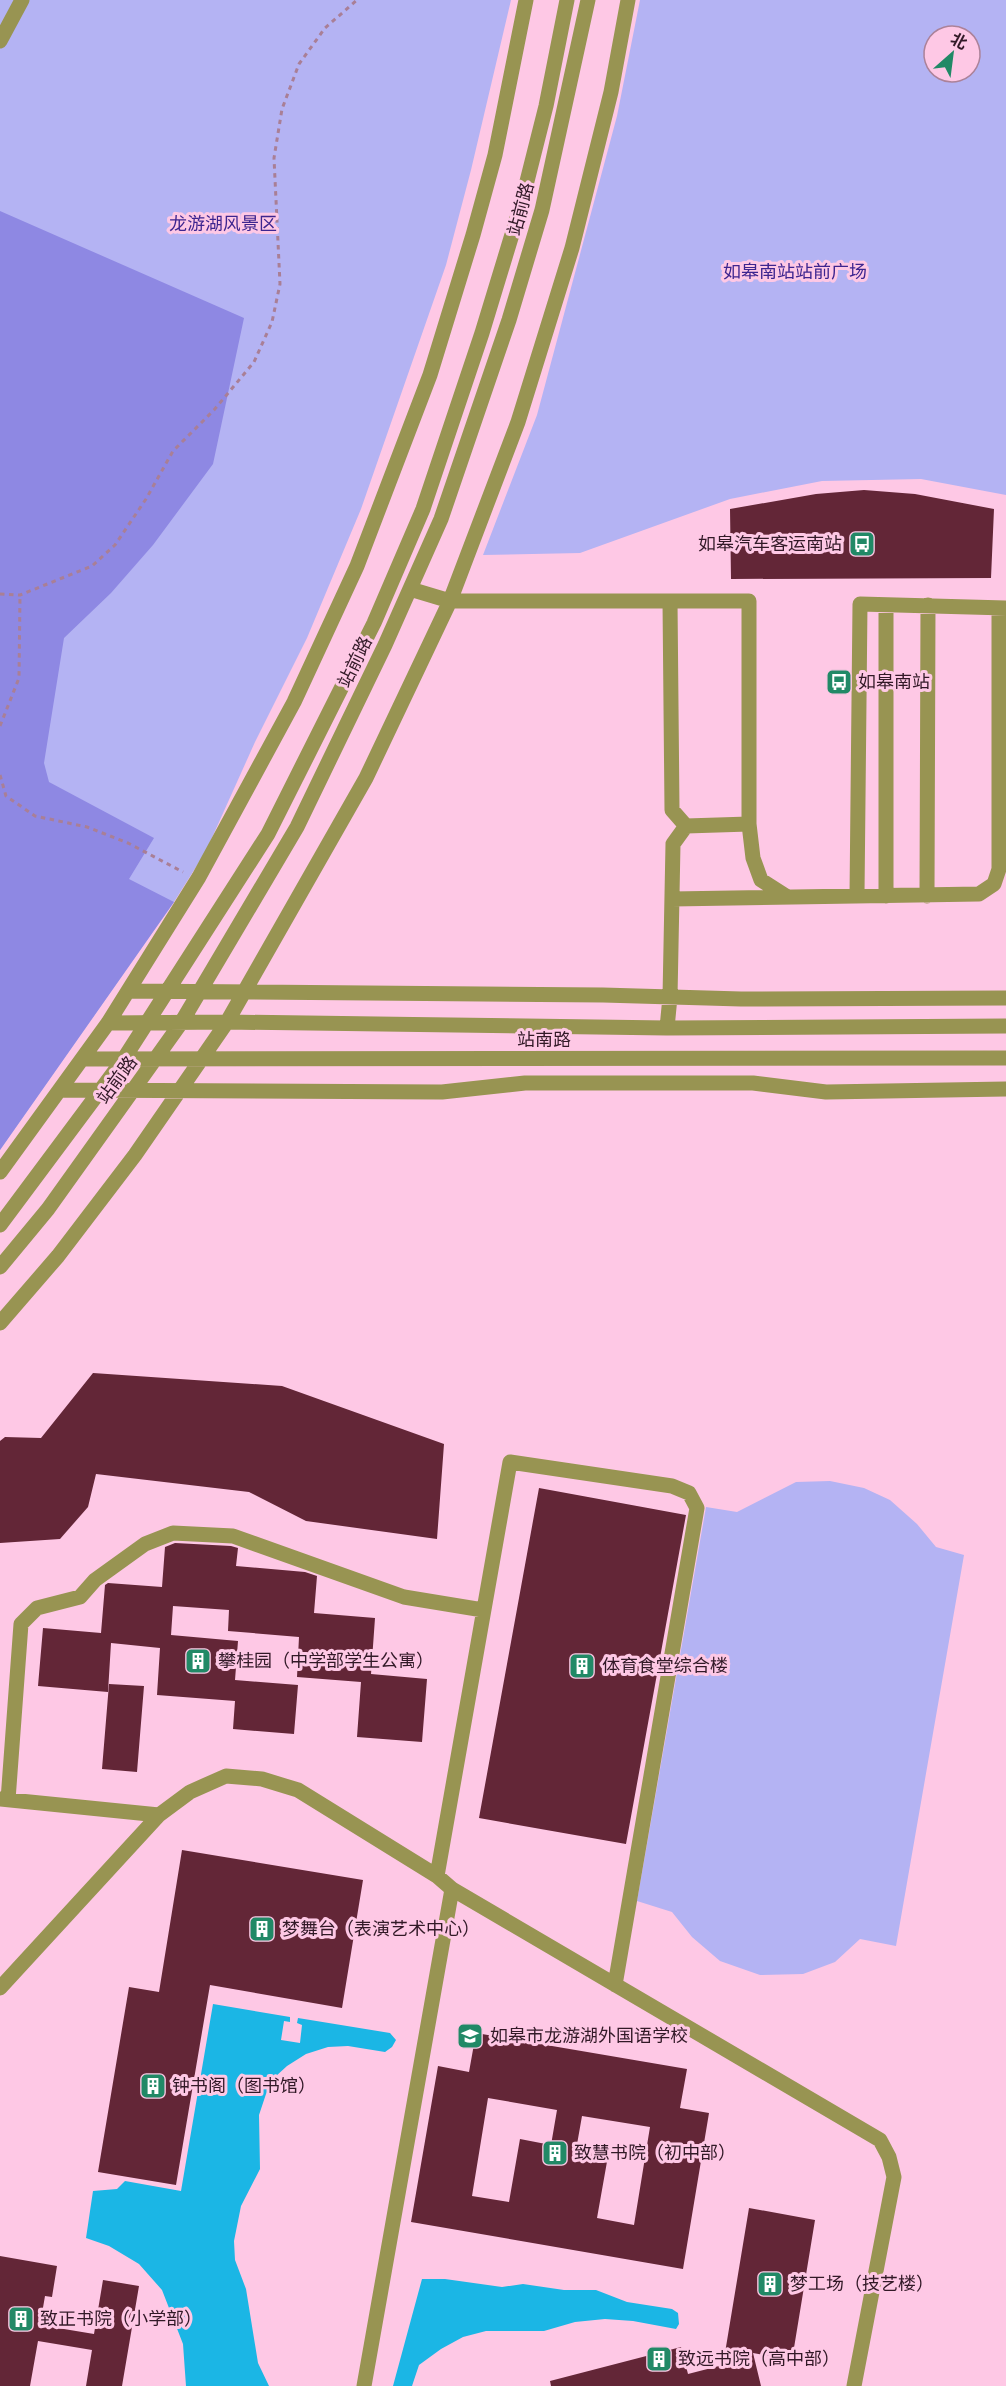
<svg xmlns="http://www.w3.org/2000/svg" width="1006" height="2386" viewBox="0 0 1006 2386" font-family="'Varela Round','Noto Sans SC',sans-serif">
<style>
.green{fill:#b4b3f3;fill-rule:evenodd}
.forest{fill:#8e88e3}
.water{fill:#1bb6e5}
.building{fill:#632637;fill-rule:evenodd}
.lines{fill:none;stroke-linecap:round;stroke-linejoin:round}
.path{stroke:#a97f96;stroke-width:3;stroke-dasharray:4.5 4.5;stroke-linecap:butt}
.minor{stroke:#989452;stroke-width:15}
.labels{text-anchor:middle;stroke-width:6;stroke-linejoin:round;paint-order:stroke}
.street-label{font-size:18px;fill:#321927;stroke:#fec8e5}
.park-label{font-size:18px;fill:#3d258f;stroke:#fec8e5}
.poi-label{font-size:18px;fill:#321927;stroke:#fec8e5;text-anchor:start}
</style>
<rect width="100%" height="100%" fill="#fec8e5"/>
<path class="green" d="M0 0H511L471 170 446 265 361 509 307 638 255 742 206 851 174 902 0 1150Z
M640 0H1006V495L921 479 822 481 730 499 580 553 483 555 537 415 617 116ZM934 36H970V72H934Z
M830 1481 864 1488 890 1500 917 1524 936 1547 964 1555 896 1946 860 1939 835 1962 803 1974 760 1975 720 1961 692 1937 672 1912 637 1901 706 1507 737 1512 796 1482Z"/>
<path class="forest" d="M0 211 244 318 213 464 153 545 111 593 64 638 44 763 49 782 154 838 129 879 174 902 0 1150Z"/>
<path class="water" d="M213 2004 290 2017V2022L284 2021 281 2040 300 2043 302 2025 297 2023 298 2018 390 2033 396 2040 392 2047 385 2052 348 2046 328 2047 306 2054 287 2066 275 2077 266 2094 259 2115 260 2169 241 2206 234 2241 235 2260 246 2289 258 2363 269 2386H186L183 2344 162 2290 139 2264 109 2246 86 2238 93 2191 117 2189 125 2181 181 2191Z
M422 2279H445L502 2287 523 2284 564 2290H596L627 2302 672 2309 678 2313 679 2324 676 2329 633 2321 605 2319 575 2322 544 2331H486L463 2337 441 2349 419 2365 412 2386H393Z"/>
<path class="building" d="M864 490 915 494 994 509 991 578 731 579 730 509 816 494Z
M93 1373 282 1386 444 1444 437 1539 306 1521 249 1492 96 1474 88 1507 60 1539 0 1543V1441L5 1437 41 1438Z
M539 1488 686 1515 626 1844 479 1818Z
M175 1543 231 1546 238 1548 236 1566 305 1572 317 1576 314 1613 375 1618 371 1674 427 1679 422 1742 357 1737 361 1682 297 1677 299 1637 228 1631 229 1610 173 1606 171 1635 238 1641 235 1680 298 1685 294 1734 233 1729 235 1701 157 1695 160 1648 111 1643 108 1692 38 1686 43 1628 101 1633 105 1585 108 1583 162 1587 165 1547Z
M109 1684 144 1686 137 1772 102 1769Z
M182 1850 363 1880 342 2008 210 1985 176 2185 98 2172 129 1987 159 1992Z
M476 2033 687 2069 680 2108 709 2113 683 2269 411 2222 438 2066 469 2072ZM488 2098 557 2110 551 2145 520 2139 509 2202 472 2196ZM582 2116 650 2127 634 2225 597 2218 608 2156 576 2150Z
M749 2208 815 2220 792 2360 753 2353 761 2386H551L550 2381 681 2347 688 2374 723 2365Z
M0 2256 57 2266 52 2297 45 2296 40 2325 94 2334 103 2280 139 2286 122 2386H86L92 2350 38 2341 30 2386H0Z"/>
<g class="lines">
<path class="path" d="M0 594 20 595 92 566 115 545 146 499 173 451 214 410 254 362 272 322 280 284 274 158 282 109 299 64 325 28 357 0
M0 726 19 678 20 595
M0 775 6 796 35 816 87 827 128 843 183 872"/>
<path class="minor" d="M0 41 22 0
M410 589 450 601H749V824L753 858 761 880 786 896
M670 601 672 810 686 826
M686 826 749 824
M857 896 860 604 1006 608
M886 896V605
M927 896 928 605
M672 899 979 894 994 884 999 869V608
M129 991 603 995 741 999 1006 998
M108 1023 227 1022 667 1028 1006 1026
M667 1028 670 997 673 844 686 826
M83 1059 1006 1058
M61 1090 442 1092 525 1083H753L826 1092 1006 1089
M0 1172 108 1023 199 877 294 702 357 566 430 375 473 235 495 155 526 0
M0 1225 123 1060 268 834 374 623 423 509 482 333 521 205 546 106 567 0
M0 1267 48 1209 181 1023 297 827 385 645 441 519 509 320 542 210 588 0
M0 1323 58 1256 135 1155 227 1022 366 778 450 601 518 422 572 248 611 92 628 0
M0 1799 159 1815
M8 1800 21 1624 37 1608 80 1597 95 1580 145 1544 173 1533 233 1536 404 1597 483 1610
M437 1876 510 1462 672 1486 689 1493 697 1508 615 1985
M0 1988 159 1815 190 1792 226 1776 262 1779 298 1790 437 1876 452 1889 880 2140 889 2157 894 2177 854 2386
M364 2386 452 1889"/>
</g>
<defs>
<g id="bus-square" transform="scale(1.35)"><rect x="-9" y="-9" width="18" height="18" rx="4" fill="#218966" stroke="#fec8e5"/><path d="M-5-6H5V4H4V6H2V4H-2V6H-4V4H-5ZM-3.5-4V0h7V-4ZM-3.5 1.2v1.5H-2V1.2ZM2 1.2v1.5H3.5V1.2Z" fill="#fff"/></g>
<g id="building-square" transform="scale(1.35)"><rect x="-9" y="-9" width="18" height="18" rx="4" fill="#218966" stroke="#fec8e5"/><path d="M-4-6H4V6H1V3H-1V6H-4ZM-2.5-4.3h1.7v1.8h-1.7ZM.8-4.3h1.7v1.8H.8ZM-2.5-1h1.7V.8h-1.7ZM.8-1h1.7V.8H.8Z" fill="#fff"/></g>
<g id="school-square" transform="scale(1.35)"><rect x="-9" y="-9" width="18" height="18" rx="4" fill="#218966" stroke="#fec8e5"/><path d="M0-5L7-2L0 1L-7-2ZM-4 1L0 2.5L4 1V4Q0 6-4 4Z" fill="#fff"/></g>
</defs>
<g fill-rule="evenodd">
<use href="#bus-square" x="862" y="544"/>
<use href="#bus-square" x="839" y="682"/>
<use href="#building-square" x="198" y="1661"/>
<use href="#building-square" x="582" y="1666"/>
<use href="#building-square" x="262" y="1929"/>
<use href="#school-square" x="470" y="2036"/>
<use href="#building-square" x="153" y="2086"/>
<use href="#building-square" x="555" y="2153"/>
<use href="#building-square" x="770" y="2284"/>
<use href="#building-square" x="21" y="2319"/>
<use href="#building-square" x="659" y="2359"/>
</g>
<g class="labels">
<g class="street-label">
<text transform="translate(521 209) rotate(-75)" y="6">站前路</text>
<text transform="translate(355 662) rotate(-64)" y="6">站前路</text>
<text x="544" y="1046">站南路</text>
<text transform="translate(117 1080) rotate(-54)" y="6">站前路</text>
</g>
<g class="park-label">
<text x="223" y="230">龙游湖风景区</text>
<text x="795" y="278">如皋南站站前广场</text>
</g>
<g class="poi-label">
<text x="842" y="550" text-anchor="end">如皋汽车客运南站</text>
<text x="858" y="688">如皋南站</text>
<text x="218" y="1667">攀桂园（中学部学生公寓）</text>
<text x="602" y="1672">体育食堂综合楼</text>
<text x="282" y="1935">梦舞台（表演艺术中心）</text>
<text x="490" y="2042">如皋市龙游湖外国语学校</text>
<text x="172" y="2092">钟书阁（图书馆）</text>
<text x="574" y="2159">致慧书院（初中部）</text>
<text x="790" y="2290">梦工场（技艺楼）</text>
<text x="40" y="2325">致正书院（小学部）</text>
<text x="678" y="2365">致远书院（高中部）</text>
</g>
</g>
<g transform="translate(952 54) rotate(28)"><circle r="28" fill="#fec8e5" stroke="#ac8299" stroke-width="1.5"/>
<path d="M0-4.5L10 22L0 15L-10 22Z" fill="#218966"/>
<text y="-9" font-size="16" font-weight="bold" text-anchor="middle" fill="#321927">北</text>
</g>
</svg>
